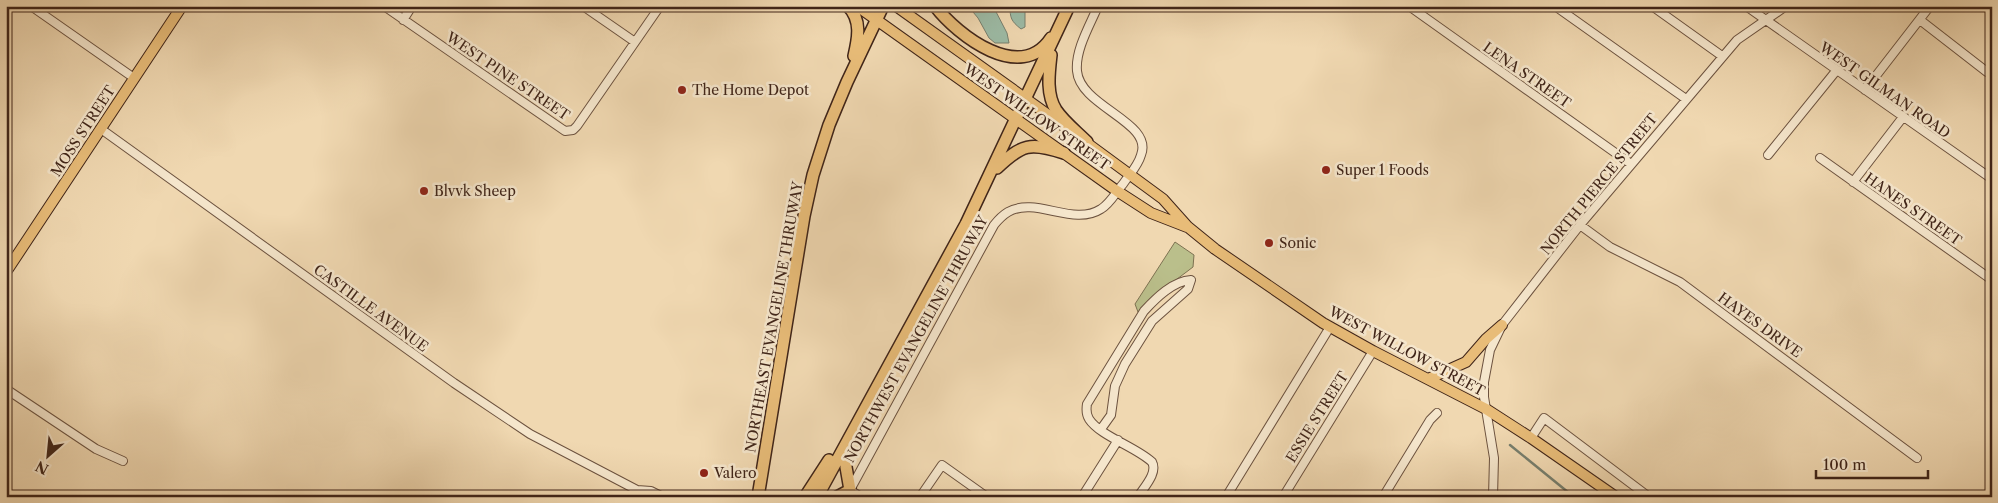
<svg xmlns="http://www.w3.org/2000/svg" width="1998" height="503" viewBox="0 0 1998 503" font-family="'Libre Caslon Text',serif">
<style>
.green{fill:#babf8b;stroke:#7d7252}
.water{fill:#9cbba6;stroke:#777f6e}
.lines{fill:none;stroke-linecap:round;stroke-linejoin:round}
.stream{stroke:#777f6e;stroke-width:2.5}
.minor-casing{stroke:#6c523f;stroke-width:10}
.major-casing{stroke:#402519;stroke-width:12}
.highway-casing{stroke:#402519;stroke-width:14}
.minor{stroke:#f5e6cc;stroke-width:8}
.major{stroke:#e8bc78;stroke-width:10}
.highway{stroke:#e8bc78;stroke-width:11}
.poi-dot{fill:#8f2418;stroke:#f5e6cc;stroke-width:2}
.labels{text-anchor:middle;stroke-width:5;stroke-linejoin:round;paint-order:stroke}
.street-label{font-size:14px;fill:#402519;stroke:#f5e6cc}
.poi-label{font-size:14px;fill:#402519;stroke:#f5e6cc;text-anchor:start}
</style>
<rect width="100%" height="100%" fill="#f0d8b1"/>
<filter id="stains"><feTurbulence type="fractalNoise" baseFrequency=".004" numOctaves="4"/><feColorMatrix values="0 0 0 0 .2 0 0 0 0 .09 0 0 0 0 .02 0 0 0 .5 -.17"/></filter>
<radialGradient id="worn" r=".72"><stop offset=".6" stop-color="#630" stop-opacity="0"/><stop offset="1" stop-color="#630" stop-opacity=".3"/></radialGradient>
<path class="green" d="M1175 242 1194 255 1193 267 1148 301 1138 312 1135 304Z"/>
<path class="water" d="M968 6H993L1007 33 1009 43H995L989 38 978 18Z
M1010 6H1025V27L1021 29C1011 21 1010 18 1010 6Z"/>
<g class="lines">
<path class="stream" d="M1510 445 1574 497"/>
<g class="minor-casing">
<path id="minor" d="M31 6 134 78
M384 6 565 131 573 130 577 126 660 6
M583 6 635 42
M1409 6 1631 164
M1555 6 1686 99
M1652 6 1722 56
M1746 6 1992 179
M403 20 412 6
M1920 20 1987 72
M1865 90 1930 6
M101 129 454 383 530 434 637 490 644 497
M1768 155 1836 71
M1820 158 1992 280
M1853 182 1903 117
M1580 225 1610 247 1680 282 1917 458
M6 389 96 449 123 461
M1101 429 1111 415 1115 386 1125 364 1152 321 1188 289 1191 280C1173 281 1156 298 1144 311L1087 404C1086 410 1086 414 1089 419 1100 436 1136 447 1152 462 1158 473 1144 487 1138 497
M1531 438 1544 418 1649 497
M637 490 651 491 663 497
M850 490 994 225C998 220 1003 215 1008 212 1036 196 1073 227 1101 209 1110 204 1116 192 1123 184 1129 175 1138 166 1141 155 1154 122 1080 107 1077 71 1075 50 1090 25 1098 6
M850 490 861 497
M920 497 942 465 987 497
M1082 497 1118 440
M1226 497 1330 327
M1283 497 1373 351
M1383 497 1430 420 1437 413
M1493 497 1494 458 1484 397V382L1490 350 1502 325 1580 225 1737 40 1786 6"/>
</g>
<g class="major-casing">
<path id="major" d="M857 6 1117 191 1151 213 1187 227
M896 6 1068 129
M1080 138 1163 199 1188 227 1215 249 1323 323 1373 351 1486 409 1531 438 1616 497
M6 272 182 6
M1428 379 1466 362 1486 339 1502 325"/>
</g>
<g class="highway-casing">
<path id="highway" d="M848 6C862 20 858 39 854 56
M935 6C958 36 1021 84 1051 38
M1051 55C1049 73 1046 94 1056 110 1064 122 1077 132 1087 142
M997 168C1022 144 1030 142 1064 153
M758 497 804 216 813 175 829 125 847 82 883 6
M805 497 829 460
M817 497 966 224 1069 6
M837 497 850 490 846 467 847 445"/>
</g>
<use href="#minor" class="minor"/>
<use href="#major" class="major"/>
<use href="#highway" class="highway"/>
</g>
<g class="poi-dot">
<circle cx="682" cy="90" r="5"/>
<circle cx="1326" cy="170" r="5"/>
<circle cx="424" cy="191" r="5"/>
<circle cx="1269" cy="243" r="5"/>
<circle cx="704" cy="473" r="5"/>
</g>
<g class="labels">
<g class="street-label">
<text transform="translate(1527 75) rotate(35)" y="5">LENA STREET</text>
<text transform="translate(508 76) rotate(34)" y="5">WEST PINE STREET</text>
<text transform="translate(1885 90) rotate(35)" y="5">WEST GILMAN ROAD</text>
<text transform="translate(1037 117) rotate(35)" y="5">WEST WILLOW STREET</text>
<text transform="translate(83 131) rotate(-57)" y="5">MOSS STREET</text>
<text transform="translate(1599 184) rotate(-51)" y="5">NORTH PIERCE STREET</text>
<text transform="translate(1913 209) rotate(35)" y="5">HANES STREET</text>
<text transform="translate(371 308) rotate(36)" y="5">CASTILLE AVENUE</text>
<text transform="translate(774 317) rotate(-80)" y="5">NORTHEAST EVANGELINE THRUWAY</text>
<text transform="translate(1760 325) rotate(36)" y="5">HAYES DRIVE</text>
<text transform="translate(916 339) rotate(-61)" y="5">NORTHWEST EVANGELINE THRUWAY</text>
<text transform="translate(1407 351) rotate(28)" y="5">WEST WILLOW STREET</text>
<text transform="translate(1317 417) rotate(-58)" y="5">ESSIE STREET</text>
</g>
<g class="poi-label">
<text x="692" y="95">The Home Depot</text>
<text x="1336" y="175">Super 1 Foods</text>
<text x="434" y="196">Blvvk Sheep</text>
<text x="1279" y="248">Sonic</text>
<text x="714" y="478">Valero</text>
</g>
</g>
<rect width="1998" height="503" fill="none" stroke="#f0d8b1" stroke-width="25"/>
<rect x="8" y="8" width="1983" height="488" fill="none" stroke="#402519" stroke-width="2.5"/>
<rect x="12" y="12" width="1973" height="478" fill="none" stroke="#402519"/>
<g transform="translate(48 456) rotate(207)" stroke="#f5e6cc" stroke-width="4" paint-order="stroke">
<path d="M0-4L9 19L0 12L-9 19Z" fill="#402519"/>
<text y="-8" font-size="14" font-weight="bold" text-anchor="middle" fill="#402519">N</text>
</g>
<path d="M1816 470v8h112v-8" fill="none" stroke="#402519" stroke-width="2.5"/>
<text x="1823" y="470" font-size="15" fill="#402519" stroke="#f5e6cc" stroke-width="4" paint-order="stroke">100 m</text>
<rect width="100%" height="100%" filter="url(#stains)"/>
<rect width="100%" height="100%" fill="url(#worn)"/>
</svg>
